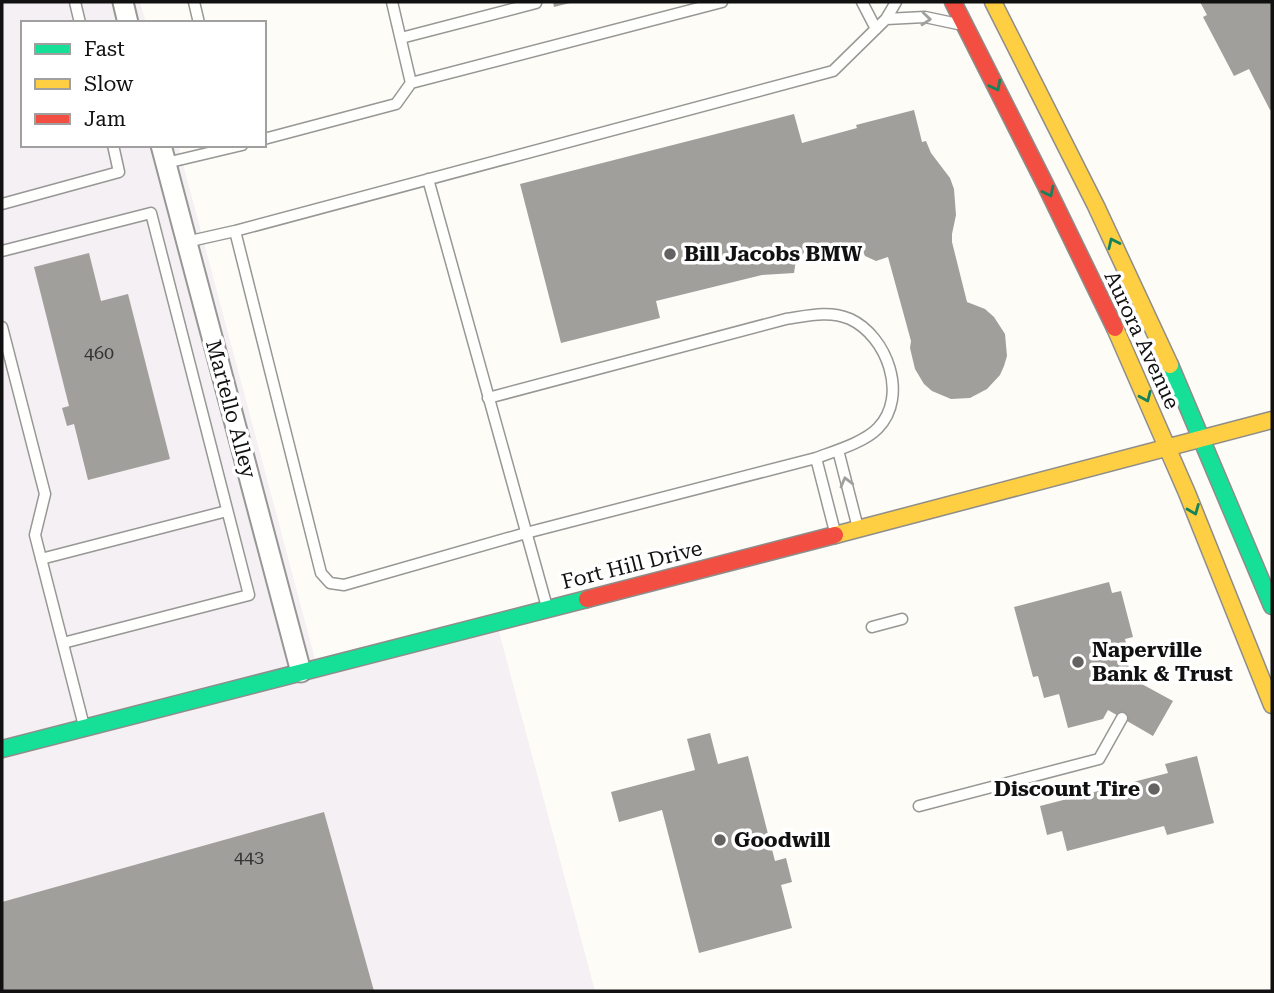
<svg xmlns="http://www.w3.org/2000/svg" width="1274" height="993" viewBox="0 0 1274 993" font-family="'Roboto Serif',serif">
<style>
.industrial{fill:#f5f0f3}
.building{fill:#a19f9c}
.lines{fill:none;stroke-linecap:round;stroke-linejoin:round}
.lane-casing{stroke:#979795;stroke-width:13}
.street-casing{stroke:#979795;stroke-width:23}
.fast-casing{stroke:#8e8d8b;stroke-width:19}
.slow-casing{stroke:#8e8d8b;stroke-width:19}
.jam-casing{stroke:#8e8d8b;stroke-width:19}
.lane{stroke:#fffffe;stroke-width:10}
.street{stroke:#fffffe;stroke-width:19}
.fast{stroke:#16e098;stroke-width:16}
.slow{stroke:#ffcf43;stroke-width:16}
.jam{stroke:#f24e42;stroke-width:16}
.oneway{stroke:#a0a09f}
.oneway2{stroke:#14835b}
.poi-dot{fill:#646362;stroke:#fff;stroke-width:2.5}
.labels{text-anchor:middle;stroke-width:7;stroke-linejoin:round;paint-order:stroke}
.number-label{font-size:18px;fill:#353434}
.poi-label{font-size:21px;font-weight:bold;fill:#111;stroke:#fff;text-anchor:start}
.street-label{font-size:21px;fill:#111;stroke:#fff}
</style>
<rect width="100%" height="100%" fill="#fdfcf7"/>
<path class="industrial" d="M2 2H140L146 23H23V145H178L319 674 498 628 595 991H2Z"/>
<path class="building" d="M553 2H570V3L554 7Z
M1200 2H1272V109L1270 110 1249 69 1234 76 1203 17 1207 15Z
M914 110 922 142 926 141 931 153 950 178 954 189 956 215 952 234V242L967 302 985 309 994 317 1005 334 1007 356 1004 366 1000 375 987 389 970 398 951 399 932 391 924 384 915 369 910 348 911 341 888 257 876 261 865 256 862 249 833 263 826 253 820 249 806 251 796 260 794 273 762 275 656 301 660 318 561 343 520 184 794 114 802 143 857 128 856 125Z
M89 253 101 301 128 294 170 459 88 480 74 424 67 426 62 408 69 406 34 267Z
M1109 582 1112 593 1121 591 1133 637 1125 639 1128 652H1125L1130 671 1127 676 1173 701 1153 736 1108 710 1103 719 1068 728 1059 694 1044 698 1038 676 1033 677 1014 607Z
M710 733 718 764 748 756 775 861 786 858 792 882 781 885 792 928 699 953 662 810 619 822 611 792 695 770 687 739Z
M1197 756 1214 823 1167 835 1164 826 1067 851 1062 831 1047 835 1040 806 1168 773 1165 764Z
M324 812 374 991H2V902Z"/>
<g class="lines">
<g class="lane-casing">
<path id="lane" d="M75 2 80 23
M194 2 199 23
M392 2 411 83 722 2
M862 2 876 29
M886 19 925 17 958 24
M401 38 536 3
M264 139 396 104 411 83
M166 163 242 145
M428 179 547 607
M2 204 119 172 113 145
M235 231 321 573 330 583 344 585 526 533 816 458C835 451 865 442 878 428 909 396 887 336 850 319 829 310 807 316 786 319L488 398
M186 242 235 231 833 71 886 19 896 2
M2 251 151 213 249 595 63 643
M2 327 45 494 35 535 84 726
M838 450 858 528
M816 458 835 532
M41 559 227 511
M872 627 902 619
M919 806 1099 759 1122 718"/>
</g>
<g class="street-casing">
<path id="street" d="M123 2 128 23
M161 145 301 672"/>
</g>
<g class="fast-casing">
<path id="fast" d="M1170 365 1272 606
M2 749 587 599"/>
</g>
<g class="slow-casing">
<path id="slow" d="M993 2 1096 206 1170 365
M1115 328 1187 493 1272 705
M835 535 1272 420"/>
</g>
<g class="jam-casing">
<path id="jam" d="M953 2 1045 184 1115 328
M587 599 835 535"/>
</g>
<use href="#lane" class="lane"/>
<use href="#street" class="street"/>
<use href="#fast" class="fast"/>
<use href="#slow" class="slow"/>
<use href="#jam" class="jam"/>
</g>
<defs><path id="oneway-chevron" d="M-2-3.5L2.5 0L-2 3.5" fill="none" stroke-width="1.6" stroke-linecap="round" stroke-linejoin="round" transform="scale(1.75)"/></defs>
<g class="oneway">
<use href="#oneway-chevron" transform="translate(926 19) rotate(5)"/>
<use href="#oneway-chevron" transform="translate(846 482) rotate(-105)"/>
</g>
<g class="oneway2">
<use href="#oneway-chevron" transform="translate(996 86) rotate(63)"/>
<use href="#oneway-chevron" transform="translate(1049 192) rotate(64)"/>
<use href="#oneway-chevron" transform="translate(1113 243) rotate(-115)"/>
<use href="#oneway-chevron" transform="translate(1146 397) rotate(66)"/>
<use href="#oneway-chevron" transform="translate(1194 510) rotate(68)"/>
</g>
<g class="poi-dot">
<circle cx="670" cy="254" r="7"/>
<circle cx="1078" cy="662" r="7"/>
<circle cx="1154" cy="789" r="7"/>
<circle cx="720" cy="840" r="7"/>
</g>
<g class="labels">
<g class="number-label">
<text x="99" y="359">460</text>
<text x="249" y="863">443</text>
</g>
<g class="poi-label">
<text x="684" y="261">Bill Jacobs BMW</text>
<text x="1092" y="657">Naperville<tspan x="1092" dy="24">Bank &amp; Trust</tspan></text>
<text x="1140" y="796" text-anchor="end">Discount Tire</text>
<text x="734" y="847">Goodwill</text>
</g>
<g class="street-label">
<text transform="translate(1142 340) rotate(65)" y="7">Aurora Avenue</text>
<text transform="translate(231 409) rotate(75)" y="7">Martello Alley</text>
<text transform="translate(632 565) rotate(-14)" y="7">Fort Hill Drive</text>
</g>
</g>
<rect width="1274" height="993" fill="none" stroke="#111111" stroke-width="7"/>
<rect x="21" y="21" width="245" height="126" fill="#ffffff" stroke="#a0a0a0" stroke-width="2"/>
<rect x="35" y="44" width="35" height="10" fill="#16e098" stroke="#a0a0a0" stroke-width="2"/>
<text x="84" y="56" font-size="21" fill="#111111">Fast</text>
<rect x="35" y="79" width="35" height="10" fill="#ffcf43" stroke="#a0a0a0" stroke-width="2"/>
<text x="84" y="91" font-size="21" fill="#111111">Slow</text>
<rect x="35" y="114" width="35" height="10" fill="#f24e42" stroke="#a0a0a0" stroke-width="2"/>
<text x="84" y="126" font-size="21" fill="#111111">Jam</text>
</svg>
